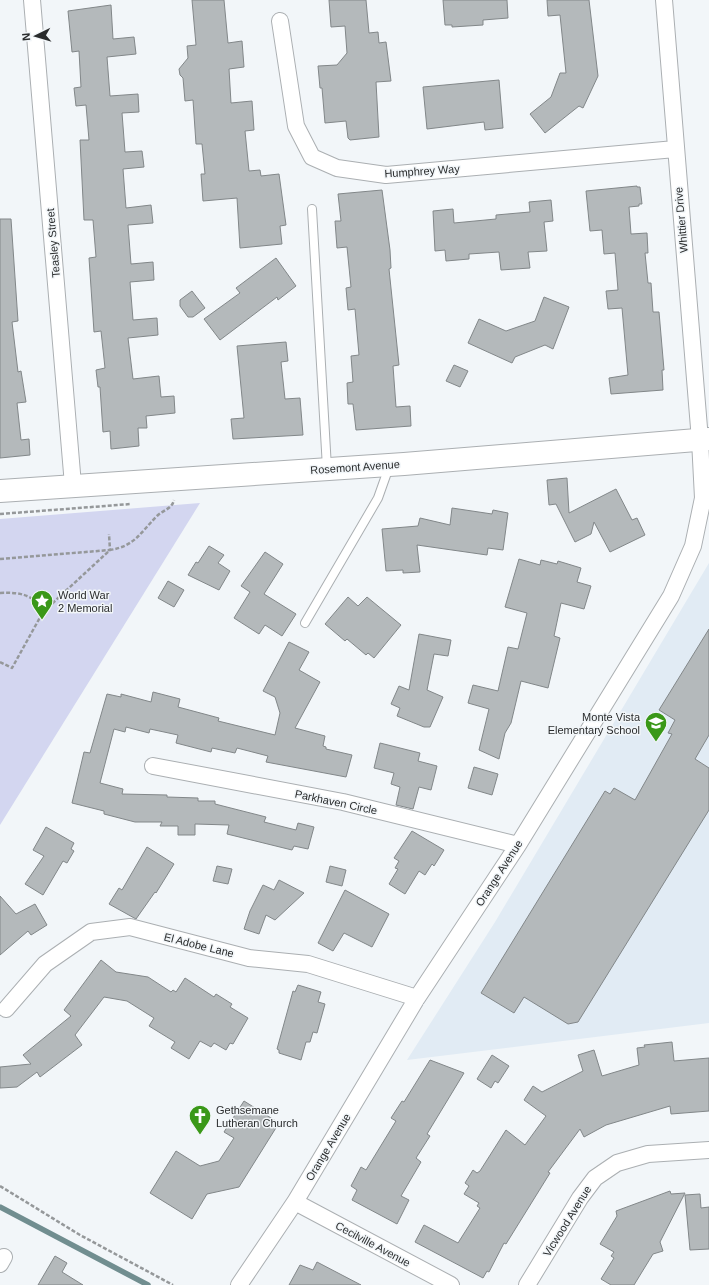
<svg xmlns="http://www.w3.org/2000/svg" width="709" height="1285" viewBox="0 0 709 1285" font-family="Helvetica,sans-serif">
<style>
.built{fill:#e1ebf4}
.green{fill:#d3d6f0}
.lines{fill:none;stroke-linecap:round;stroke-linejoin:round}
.stream{stroke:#718e90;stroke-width:5.5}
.building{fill:#b4b9bb;stroke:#828789}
.lane-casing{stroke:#abafb2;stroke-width:10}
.street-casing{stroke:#abafb2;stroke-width:18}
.secondary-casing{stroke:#abafb2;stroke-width:24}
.path{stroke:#95989a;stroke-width:2.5;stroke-dasharray:4 2;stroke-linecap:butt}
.lane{stroke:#fff;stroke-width:8}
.street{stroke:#fff;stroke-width:16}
.secondary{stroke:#fff;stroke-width:22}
.labels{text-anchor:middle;stroke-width:3;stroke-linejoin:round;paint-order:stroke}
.street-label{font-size:11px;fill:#2a2c2d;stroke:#f2f6f9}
.poi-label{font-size:11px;fill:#2a2c2d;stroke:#f2f6f9;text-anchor:start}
</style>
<rect width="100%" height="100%" fill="#f2f6f9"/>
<path class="built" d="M709 563V1023L407 1060 495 922Z"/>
<path class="green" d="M200 503 0 825V519Z"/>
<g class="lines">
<path class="stream" d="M0 1207 148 1285"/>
</g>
<path class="building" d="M192 0H224L228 43 242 41 244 67 229 69 231 103 252 101 254 130 245 131 249 171 260 170 261 176 279 174 286 225 280 226 282 244 240 248 237 198 203 201 201 174H205L202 144H196L193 100 185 101 183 78 180 75 179 69 188 58 187 46 196 45Z
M329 0H366L369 33 378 32 379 43 386 42 391 81 376 82 379 137 350 140 348 138 346 121 325 123 322 88H320L318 66 337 65 347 53 345 26 331 27Z
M443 0H507L508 18 483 20V25L452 27V25H445Z
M547 0H589L598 76 583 108 579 106 545 133 530 114 551 97 560 73H566L560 15 548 16Z
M111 5 113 39 134 37 136 54 107 57 110 96 138 94 139 112 122 113 125 152 142 151 144 167 123 169 126 208 151 205 153 223 128 225 131 264 153 262 154 280 130 282 133 320 157 318 158 335 128 338 133 379 159 376 161 397 174 396 175 413 146 416 147 428H138L139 446 111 449 110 431 103 432 100 387H98L96 370 105 368 101 331 94 332 89 258 96 257 93 220H84L80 140H89L86 105 76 106 74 88 81 87 79 51 72 52 68 11Z
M499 80 503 128 485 130 484 122 427 129 423 87Z
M637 186V187H640L642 204H639V206L629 207 631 234 647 233 648 253H645L648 283H651L653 312H659L664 370H662L663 390 611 394 609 378 628 375 622 308 608 309 606 291 618 290 615 253 604 254 602 230 590 231 586 191Z
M382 190 390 250 391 268 389 269 399 365 393 366 396 407 410 406 411 426 356 430 353 404H348L347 383 353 382 351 356 359 355 355 309 348 310 346 288 351 287 347 247 337 248 335 221H341L338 194Z
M551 200 553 221 544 222 547 251 528 252 530 268 501 270 499 252 469 254V259L446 261 445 250 435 251 433 211 453 209 454 223 496 219V215L530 212 529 202Z
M0 219H11L18 321 12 322 18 372 21 371 26 402 17 403 21 440 29 439 30 455 0 458Z
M276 258 296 286 278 300 277 297 220 340 204 319 240 293 236 288Z
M192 291 205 308 193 317H188L180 306V300Z
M544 297 569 307 553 349 545 345 515 357 512 363 468 343 479 319 506 331 535 321Z
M286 342 288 361 281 362 285 399 300 398 303 435 233 439 231 419 244 418 237 346Z
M454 365 468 371 460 387 446 381Z
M567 478 569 513 616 489 632 520 637 518 645 535 610 552 594 522 591 534 575 542 556 504 549 505 547 480Z
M452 508 492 514 493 510 508 513 503 550 488 548 487 555 417 545 420 572 403 573V570L386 571 382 529 418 526 420 518 450 525Z
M209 546 224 555 218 563 230 571 219 590 188 575 196 562 198 563Z
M265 552 283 564 264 594 296 614 282 636 265 625 259 634 234 618 250 592 241 586Z
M519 559 540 565 541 560 557 564 558 561 581 568 577 582 591 586 584 609 561 603 554 636 560 638 548 688 521 681 511 723 505 733 499 759 479 750 489 709 468 703 473 685 498 691 508 647 518 649 527 613 505 607Z
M168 581 184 590 174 607 158 598Z
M348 597 358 606 367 597 401 625 374 658 368 653 366 655 347 639 345 641 325 624Z
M709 629V735L695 759 709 768V810L578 1022 568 1024 524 997 514 1013 481 993 605 791 610 794 614 788 635 800 672 734 668 733 675 720 659 710Z
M419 634 451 640 448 656 434 654 427 690 443 697 430 727H424L397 716 400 708 391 704 399 686 409 690Z
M289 642 309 652 299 670 320 682 295 728 325 736 323 746 326 747V749L352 755 346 777 266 762 268 756 237 748 235 753 212 748 211 752 176 743 178 735 150 729 149 733 126 727 125 732 114 729 100 783 123 789 122 794 167 795V797L198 798V801H215V804L266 817 264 822 296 830 298 823 314 827 308 849 294 846 292 850 227 834 229 825 195 824V835H178V826H160L162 822H135L104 814V811L72 803 84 752 90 753 107 694 121 697V694L151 702 153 692 180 699 178 707 219 718 218 721 275 735 280 713 275 697 263 691Z
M380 743 420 753 418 761 437 766 431 790 419 787 413 809 396 805 400 787 391 784 394 773 374 768Z
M474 767 498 774 492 795 468 788Z
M46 827 74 843 71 849 74 851 67 863 63 861 43 895 25 884 44 856 33 850Z
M412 831 444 850 434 866 432 864 425 875 419 871 405 894 389 884 398 869 395 868 399 861 394 858Z
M147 847 174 864 156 893 155 892 136 919 109 904 119 888 122 890Z
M217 866 232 869 228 884 213 881Z
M330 866 346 870 342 886 326 882Z
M279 880 304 893 275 920 266 915 259 934 244 929 250 911 263 885 274 890Z
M345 890 389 914 372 947 344 933 333 951 318 943Z
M0 896 16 914 35 904 47 925 31 935 28 931 0 955Z
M101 960 116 972 148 977 171 992 173 990 176 992 185 978 214 997 216 994 232 1004 230 1007 248 1018 233 1044 230 1043 226 1050 214 1043 211 1047 200 1041 189 1059 171 1048 175 1042 149 1026 154 1018 127 1001 104 997 75 1035 82 1045 40 1077 37 1072 17 1087 0 1088V1067L31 1064 23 1055 71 1016 64 1010Z
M298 985 321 992 318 1002 325 1004 317 1033 313 1032 310 1042H306L301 1060 279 1053V1050L277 1049 293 991 295 992Z
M672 1042 674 1061 709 1058V1111L671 1114 670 1106 606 1125 584 1137 580 1129 548 1172 550 1173 506 1244 504 1243 489 1272 487 1271 483 1278 415 1242 424 1225 458 1243 480 1208 477 1206 479 1203 464 1194 469 1186 465 1183 473 1170 477 1173 480 1171 506 1130 525 1145 546 1116 524 1100 533 1086 542 1092 583 1071 578 1055 594 1050 602 1076 639 1065 637 1048 645 1047 644 1045Z
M492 1055 509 1066 498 1083 495 1081 491 1088 477 1079Z
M430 1060 464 1073 427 1134 430 1136 416 1158 421 1162 401 1196 409 1200 397 1224 352 1200 357 1190 351 1186 361 1167 366 1170 396 1121 391 1118 402 1101 404 1102Z
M244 1101 279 1123 239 1187 207 1194 192 1219 150 1193 176 1151 200 1166 219 1161 234 1138 224 1132Z
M670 1191 671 1194 685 1193 660 1242 663 1251 653 1254 634 1285H611L601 1279 614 1258 611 1256 614 1252 600 1244 617 1216 616 1211Z
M700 1194 701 1208 709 1207V1249L690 1250 685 1195Z
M55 1256 67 1263 62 1272 83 1285H38Z
M317 1262 361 1285H289L300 1265 313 1270Z"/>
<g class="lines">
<g class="lane-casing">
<path id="lane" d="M312 209 327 468
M305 623 378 498 389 467"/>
</g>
<g class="street-casing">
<path id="street" d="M32 0 73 485
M280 21 296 126 312 157 337 168 386 175 675 149
M153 766 343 802 518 845
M6 1009 45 964 91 932 130 927 249 958 308 964 417 998
M295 1202 451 1285
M0 1264 4 1257
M239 1285 295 1202 417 998 518 845 671 596 693 546 703 498 700 440 664 0
M527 1285 580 1198 595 1178 617 1163 648 1154 709 1150"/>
</g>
<g class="secondary-casing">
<path id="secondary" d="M0 491 404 464 709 439"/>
</g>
<path class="path" d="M0 514 131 504
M0 559 110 550 109 534
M0 593C22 592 29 595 46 608
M0 662 12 668 43 612 110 550C135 546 140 533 157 516 163 510 172 509 174 500
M0 1186 80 1235 173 1285"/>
<use href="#lane" class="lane"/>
<use href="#street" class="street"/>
<use href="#secondary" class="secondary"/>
</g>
<defs>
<g id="sight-pin" transform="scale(1.15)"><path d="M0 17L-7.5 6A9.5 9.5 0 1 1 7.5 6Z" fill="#3a9818" stroke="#f2f6f9"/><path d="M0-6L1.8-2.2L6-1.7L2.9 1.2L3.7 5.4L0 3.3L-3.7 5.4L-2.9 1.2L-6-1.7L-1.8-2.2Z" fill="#fff"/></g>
<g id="school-pin" transform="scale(1.15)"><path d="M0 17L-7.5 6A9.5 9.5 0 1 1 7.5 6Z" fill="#3a9818" stroke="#f2f6f9"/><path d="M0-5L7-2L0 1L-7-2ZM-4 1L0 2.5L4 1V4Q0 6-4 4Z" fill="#fff"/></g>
<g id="church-pin" transform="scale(1.15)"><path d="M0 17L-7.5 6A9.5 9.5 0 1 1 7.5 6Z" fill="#3a9818" stroke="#f2f6f9"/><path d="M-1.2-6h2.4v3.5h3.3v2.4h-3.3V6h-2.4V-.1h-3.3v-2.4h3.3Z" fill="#fff"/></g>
</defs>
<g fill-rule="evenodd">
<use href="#sight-pin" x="42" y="601"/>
<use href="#school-pin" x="656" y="723"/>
<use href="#church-pin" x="200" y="1116"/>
</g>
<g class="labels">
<g class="street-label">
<text transform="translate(422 171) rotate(-4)" y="4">Humphrey Way</text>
<text transform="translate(681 220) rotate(-95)" y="4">Whittier Drive</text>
<text transform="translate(53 243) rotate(-95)" y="4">Teasley Street</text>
<text transform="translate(355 467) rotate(-4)" y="4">Rosemont Avenue</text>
<text transform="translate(336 802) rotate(12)" y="4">Parkhaven Circle</text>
<text transform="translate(499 873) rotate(-57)" y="4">Orange Avenue</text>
<text transform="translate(199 945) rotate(14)" y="4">El Adobe Lane</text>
<text transform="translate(328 1147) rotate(-59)" y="4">Orange Avenue</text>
<text transform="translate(567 1221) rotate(-58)" y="4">Vicwood Avenue</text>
<text transform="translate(373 1244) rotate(28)" y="4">Cecilville Avenue</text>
</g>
<g class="poi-label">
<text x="58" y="599">World War<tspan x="58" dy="13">2 Memorial</tspan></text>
<text x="640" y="721" text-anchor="end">Monte Vista<tspan x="640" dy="13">Elementary School</tspan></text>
<text x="216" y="1114">Gethsemane<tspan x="216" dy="13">Lutheran Church</tspan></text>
</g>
</g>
<g transform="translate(36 36) rotate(265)" stroke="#f2f6f9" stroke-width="3" paint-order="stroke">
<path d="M0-3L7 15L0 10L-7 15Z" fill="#2a2c2d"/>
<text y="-6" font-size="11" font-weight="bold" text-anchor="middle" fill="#2a2c2d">N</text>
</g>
</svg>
